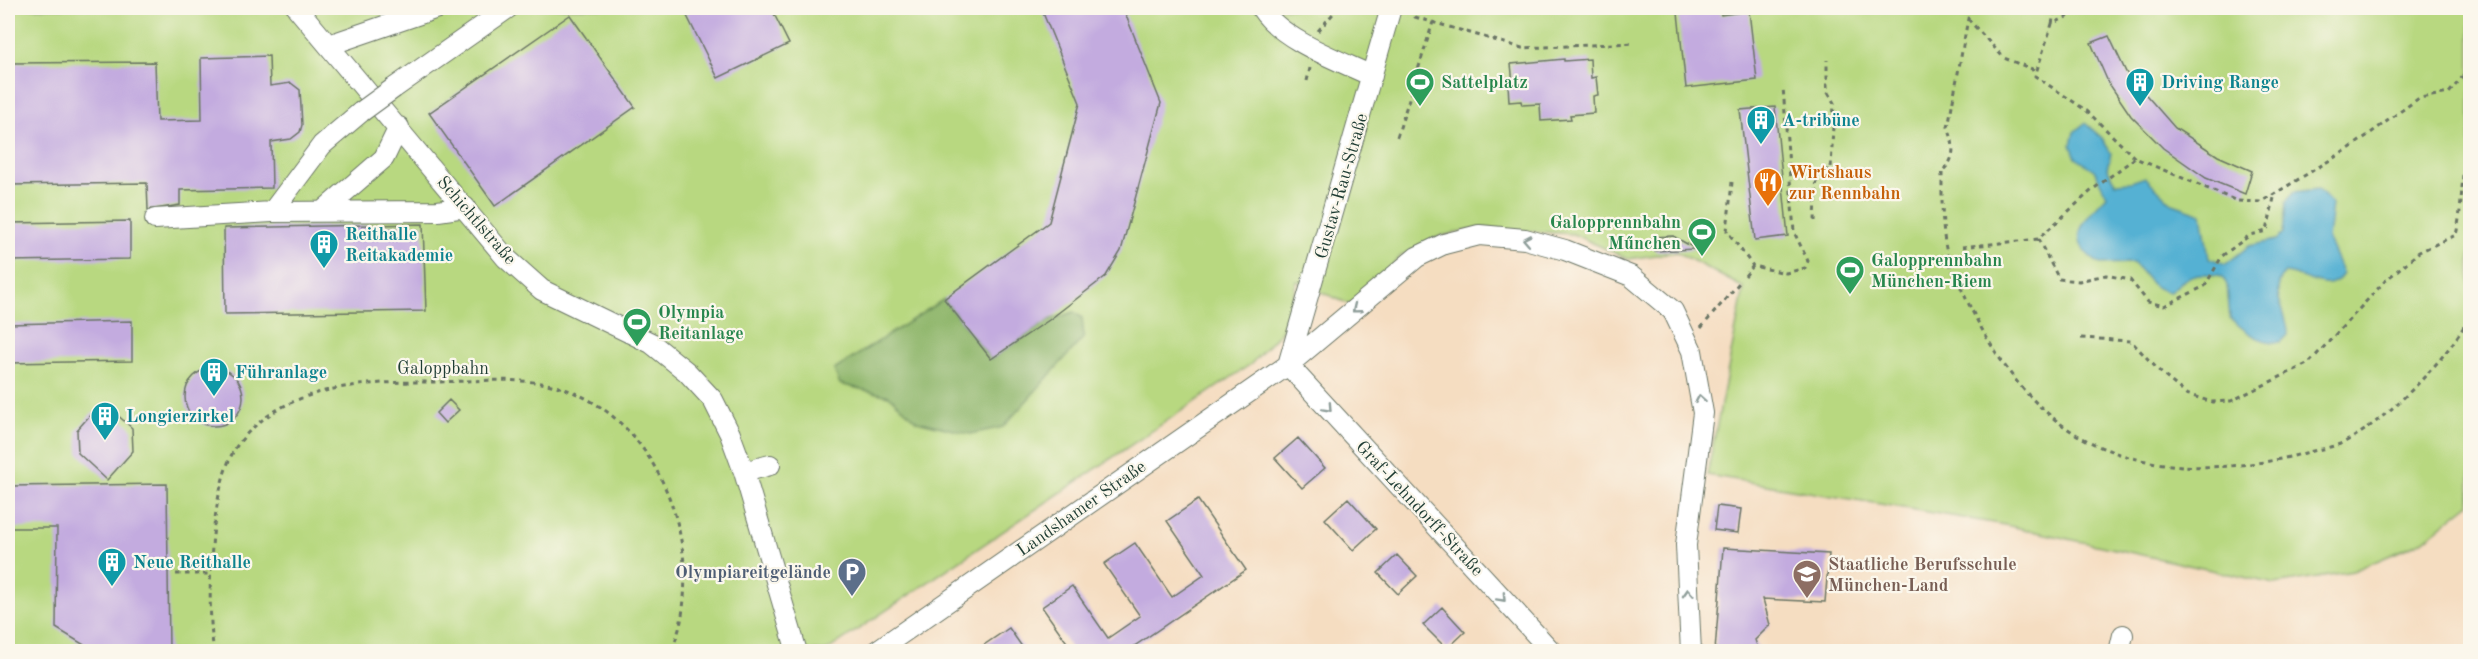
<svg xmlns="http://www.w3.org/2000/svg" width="2478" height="659" viewBox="0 0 2478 659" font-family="'Old Standard TT',serif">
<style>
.green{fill:#b8d880;stroke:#6c8a5a;stroke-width:1.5}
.forest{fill:#92b86e;stroke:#587a51;stroke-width:1.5}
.water{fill:#55b1d3;stroke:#3a7784;stroke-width:1.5}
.building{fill:#c3abdf}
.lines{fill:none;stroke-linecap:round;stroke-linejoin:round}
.minor-casing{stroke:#6a7565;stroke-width:22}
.path{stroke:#6a7565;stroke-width:3;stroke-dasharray:4.5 4.5;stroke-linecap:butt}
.minor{stroke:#fff;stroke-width:20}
.minor-bridge-casing{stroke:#6a7565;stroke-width:22;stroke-linecap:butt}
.minor-bridge{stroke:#fff;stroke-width:20}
.oneway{stroke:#8f9e9a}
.labels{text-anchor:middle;stroke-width:4.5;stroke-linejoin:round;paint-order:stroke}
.leisure-label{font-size:18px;font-weight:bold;fill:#27864d;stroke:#fbf7ec;text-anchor:start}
.culture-label{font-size:18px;font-weight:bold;fill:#0d838f;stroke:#fbf7ec;text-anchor:start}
.food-label{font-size:18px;font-weight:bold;fill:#c56008;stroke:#fbf7ec;text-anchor:start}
.street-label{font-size:18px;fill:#1f3d34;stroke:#fbf7ec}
.education-label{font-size:18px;font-weight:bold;fill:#785e54;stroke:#fbf7ec;text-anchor:start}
.service-label{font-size:18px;font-weight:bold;fill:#4e5e75;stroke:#fbf7ec;text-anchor:end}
</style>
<rect width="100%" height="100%" fill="#fbf7ec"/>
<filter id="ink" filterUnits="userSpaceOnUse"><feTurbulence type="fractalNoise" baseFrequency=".0167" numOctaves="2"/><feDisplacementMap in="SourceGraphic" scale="12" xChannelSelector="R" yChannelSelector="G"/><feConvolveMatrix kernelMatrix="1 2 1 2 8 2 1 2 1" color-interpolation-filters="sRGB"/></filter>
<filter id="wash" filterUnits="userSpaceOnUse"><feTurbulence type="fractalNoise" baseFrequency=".008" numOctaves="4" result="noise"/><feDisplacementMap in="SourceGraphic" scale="24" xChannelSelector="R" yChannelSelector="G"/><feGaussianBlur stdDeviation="1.35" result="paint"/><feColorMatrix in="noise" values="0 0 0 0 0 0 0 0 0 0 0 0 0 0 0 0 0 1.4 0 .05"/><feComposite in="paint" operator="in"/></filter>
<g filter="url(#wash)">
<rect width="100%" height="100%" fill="#f5ddc1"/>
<path class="green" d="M8 8H2470V503L2421 542 2353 571 2275 584 2005 525 1707 475 1744 288 1677 252 1628 259 1573 234 1481 228 1440 236 1402 255 1351 305 1297 281 1283 329 1251 364 826 651H8Z"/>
<path class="forest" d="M944 299 991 359 1049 320 1074 312 1082 318 1084 337 1003 427 970 434 917 421 889 396 840 384 834 370Z"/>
<path class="water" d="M2085 123 2102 138 2111 153 2107 168 2116 183 2131 182 2145 177 2173 204 2202 214 2209 258 2226 264 2249 246 2276 240 2283 234 2286 202 2294 192 2318 189 2332 204 2328 239 2343 274C2328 297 2305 274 2285 273 2267 295 2289 311 2288 335L2281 342C2260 344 2245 331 2230 318L2227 285 2222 276C2194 271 2190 274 2170 292 2149 289 2147 275 2133 263L2100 264C2062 240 2084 220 2107 196L2094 170 2076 158 2071 145 2074 132Z"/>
<g id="blocks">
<path class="building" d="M683 8H771L789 44 718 78Z
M1041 8H1123L1161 103 1121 251 1106 276 1049 320 991 359 944 299 1049 222 1080 103Z
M1720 8 1721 15 1749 11 1757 80 1686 88 1678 13Z
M570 15 635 107 495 206 429 113Z
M2109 36 2126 72 2175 128 2218 156 2252 171 2245 194 2206 178 2163 148 2131 116 2108 82 2091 43Z
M269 56 270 86 291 83 300 90 302 125 300 132 291 139 271 142 272 188 180 190V205L148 210 147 183 8 185V63L155 62 157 121 202 120 201 58Z
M1564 59V61L1590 59 1591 78 1596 77 1598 95 1593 96 1594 113 1570 115 1571 119 1541 121 1540 104 1522 105 1521 101 1509 102 1508 83H1513L1511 64Z
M1775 107 1788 236 1755 240 1740 110Z
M130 221V259L8 261V223Z
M423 224 426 311 225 314 224 228Z
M1673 236 1696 249 1655 251 1653 237Z
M132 321V361L8 363V324Z
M185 397a29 29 0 1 1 58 0a29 29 0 1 1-58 0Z
M449 400 459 410 445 423 436 413Z
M92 413H115L132 428 133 451 107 480 78 453 77 430Z
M1298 438 1325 468 1302 488 1275 458Z
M167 484 169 651H94L56 628 57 528H8V486Z
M1348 498 1376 529 1353 550 1325 519Z
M1198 500 1246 570 1127 651H1073L1042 607 1072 586 1108 638 1140 616 1104 564 1135 543 1172 597 1204 575 1167 521Z
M1717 506 1741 509 1738 533 1714 530Z
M1723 548 1829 554 1825 602 1763 599 1770 625 1755 640 1759 651H1715Z
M1397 555 1417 576 1398 594 1378 573Z
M1442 607 1465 632 1447 649 1423 625Z
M1009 628 1025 651H975Z"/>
</g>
</g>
<g filter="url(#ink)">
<use href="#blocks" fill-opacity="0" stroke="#6a7565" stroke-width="1.5"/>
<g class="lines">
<g class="minor-casing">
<path id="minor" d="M297 8 506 258 542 290 651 343 687 372 713 400 730 434 744 472 797 652
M1261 8C1281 40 1338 60 1372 76
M329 45 437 8
M394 88 508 8
M324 210 384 158 399 127
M272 212 438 211 465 207
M155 219 272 212 322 145 361 112
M1288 365 1552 652
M1288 365 1391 8
M744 472 770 465
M875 652 1288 365 1417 257 1444 244 1479 235 1525 239 1565 250 1631 276 1673 311 1692 351 1703 413 1686 545 1691 652
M2119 652 2123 635"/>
</g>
<path class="path" d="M1417 8 1415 17 1522 48 1635 43
M1970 8 1948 127C1954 144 1957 158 1942 171 1942 199 1941 234 1949 261 1952 271 1958 281 1962 290 1985 339 2013 387 2057 421 2125 475 2225 475 2305 453 2316 450 2329 448 2340 444 2381 427 2452 355 2470 315
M2085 8 2052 24 2035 76 2087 111 2135 158 2237 201 2261 202 2350 148 2419 98 2449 93 2470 68
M1968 19 2004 58 2032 69 2035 75
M2052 24 2055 8
M1318 31 1338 8
M1307 81 1310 68
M1397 137 1433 22
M1789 172 1831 170 1834 103 1827 91V60
M1732 182 1727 231 1753 266
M1815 221 1817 171
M2038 239 2059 279 2079 281 2106 275 2130 280 2148 302 2164 306 2205 286 2222 256 2250 235 2267 231 2275 193
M1962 247 2038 239 2092 190 2135 158
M1745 276 1753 266 1786 273 1805 268 1808 261 1794 232 1783 87
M1701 328 1739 283
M2081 338 2131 341 2163 375 2186 394 2212 402 2231 401 2309 363 2385 281 2419 252 2456 235C2464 201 2460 168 2470 135
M176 574H210
M214 652C206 605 209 480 239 443 285 385 361 382 430 382 470 382 527 375 565 389 655 421 698 531 681 621 679 631 675 642 671 652"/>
<use href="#minor" class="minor"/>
<g class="minor-bridge-casing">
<path id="minor-bridge" d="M361 112 394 88"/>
</g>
<use href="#minor-bridge" class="minor-bridge"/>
</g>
<defs><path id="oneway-chevron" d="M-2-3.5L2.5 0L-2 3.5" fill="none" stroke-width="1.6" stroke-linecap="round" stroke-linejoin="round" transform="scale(1.5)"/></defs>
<g class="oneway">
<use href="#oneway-chevron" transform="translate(1527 240) rotate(-169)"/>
<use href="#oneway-chevron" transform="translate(1356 309) rotate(141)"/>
<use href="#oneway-chevron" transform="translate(1700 399) rotate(-100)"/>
<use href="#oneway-chevron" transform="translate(1328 408) rotate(47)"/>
<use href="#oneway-chevron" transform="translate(1688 593) rotate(-93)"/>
<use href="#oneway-chevron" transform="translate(1502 598) rotate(47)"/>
</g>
</g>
<defs>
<g id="stadium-pin" transform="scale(1.5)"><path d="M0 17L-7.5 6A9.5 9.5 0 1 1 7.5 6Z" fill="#2e9e5b" stroke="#fbf7ec"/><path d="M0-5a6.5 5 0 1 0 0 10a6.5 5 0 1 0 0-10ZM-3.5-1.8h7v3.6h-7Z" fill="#fff"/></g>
<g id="building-pin" transform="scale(1.5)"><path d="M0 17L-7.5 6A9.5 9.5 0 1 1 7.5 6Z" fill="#0f9aa8" stroke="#fbf7ec"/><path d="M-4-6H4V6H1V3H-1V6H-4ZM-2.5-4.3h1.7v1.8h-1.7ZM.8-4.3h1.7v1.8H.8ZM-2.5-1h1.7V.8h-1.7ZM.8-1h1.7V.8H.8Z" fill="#fff"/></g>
<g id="restaurant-pin" transform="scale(1.5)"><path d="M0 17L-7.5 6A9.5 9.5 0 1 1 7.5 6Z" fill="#e8710a" stroke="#fbf7ec"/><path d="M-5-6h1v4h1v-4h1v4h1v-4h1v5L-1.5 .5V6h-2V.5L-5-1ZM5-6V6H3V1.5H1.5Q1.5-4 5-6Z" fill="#fff"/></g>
<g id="parking-pin" transform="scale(1.5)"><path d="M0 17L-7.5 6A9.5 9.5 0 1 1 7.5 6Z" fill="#5c6f8a" stroke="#fbf7ec"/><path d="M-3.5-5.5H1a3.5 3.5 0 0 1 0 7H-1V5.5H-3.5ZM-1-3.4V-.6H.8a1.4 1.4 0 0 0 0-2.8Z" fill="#fff"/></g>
<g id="school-pin" transform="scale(1.5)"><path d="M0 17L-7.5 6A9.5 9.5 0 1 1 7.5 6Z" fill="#8d6e63" stroke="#fbf7ec"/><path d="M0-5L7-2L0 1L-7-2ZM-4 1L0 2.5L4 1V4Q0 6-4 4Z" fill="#fff"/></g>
</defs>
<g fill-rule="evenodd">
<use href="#stadium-pin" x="1420" y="82"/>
<use href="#building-pin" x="2140" y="82"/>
<use href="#building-pin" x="1761" y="120"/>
<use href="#restaurant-pin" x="1768" y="182"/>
<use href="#stadium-pin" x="1702" y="232"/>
<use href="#building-pin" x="324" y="244"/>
<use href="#stadium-pin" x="1850" y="270"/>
<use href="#stadium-pin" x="637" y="322"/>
<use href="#building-pin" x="214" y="372"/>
<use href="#building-pin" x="105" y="416"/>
<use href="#building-pin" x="112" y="562"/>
<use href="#parking-pin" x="852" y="572"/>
<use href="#school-pin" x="1807" y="574"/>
</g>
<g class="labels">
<g class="leisure-label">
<text x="1441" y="88">Sattelplatz</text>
<text x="1681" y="228" text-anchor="end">Galopprennbahn<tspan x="1681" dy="21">Műnchen</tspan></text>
<text x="1871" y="266">Galopprennbahn<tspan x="1871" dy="21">München-Riem</tspan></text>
<text x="658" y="318">Olympia<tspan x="658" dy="21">Reitanlage</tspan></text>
</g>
<g class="culture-label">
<text x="2161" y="88">Driving Range</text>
<text x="1782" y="126">A-tribüne</text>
<text x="345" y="240">Reithalle<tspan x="345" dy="21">Reitakademie</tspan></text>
<text x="235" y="378">Führanlage</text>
<text x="126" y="422">Longierzirkel</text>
<text x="133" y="568">Neue Reithalle</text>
</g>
<g class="food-label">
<text x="1789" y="178">Wirtshaus<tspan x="1789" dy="21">zur Rennbahn</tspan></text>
</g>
<g class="street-label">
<text transform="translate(1341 186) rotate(-74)" y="6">Gustav-Rau-Straße</text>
<text transform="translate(477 220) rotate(49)" y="6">Schichtlstraße</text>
<text x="443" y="374">Galoppbahn</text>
<text transform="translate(1081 508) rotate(-35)" y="6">Landshamer Straße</text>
<text transform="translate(1420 508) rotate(47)" y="6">Graf-Lehndorff-Straße</text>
</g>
<g class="education-label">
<text x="1828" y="570">Staatliche Berufsschule<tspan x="1828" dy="21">München-Land</tspan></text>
</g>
<g class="service-label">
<text x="831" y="578">Olympiareitgelände</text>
</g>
</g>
<rect width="2478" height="659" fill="none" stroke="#fbf7ec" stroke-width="30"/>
</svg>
